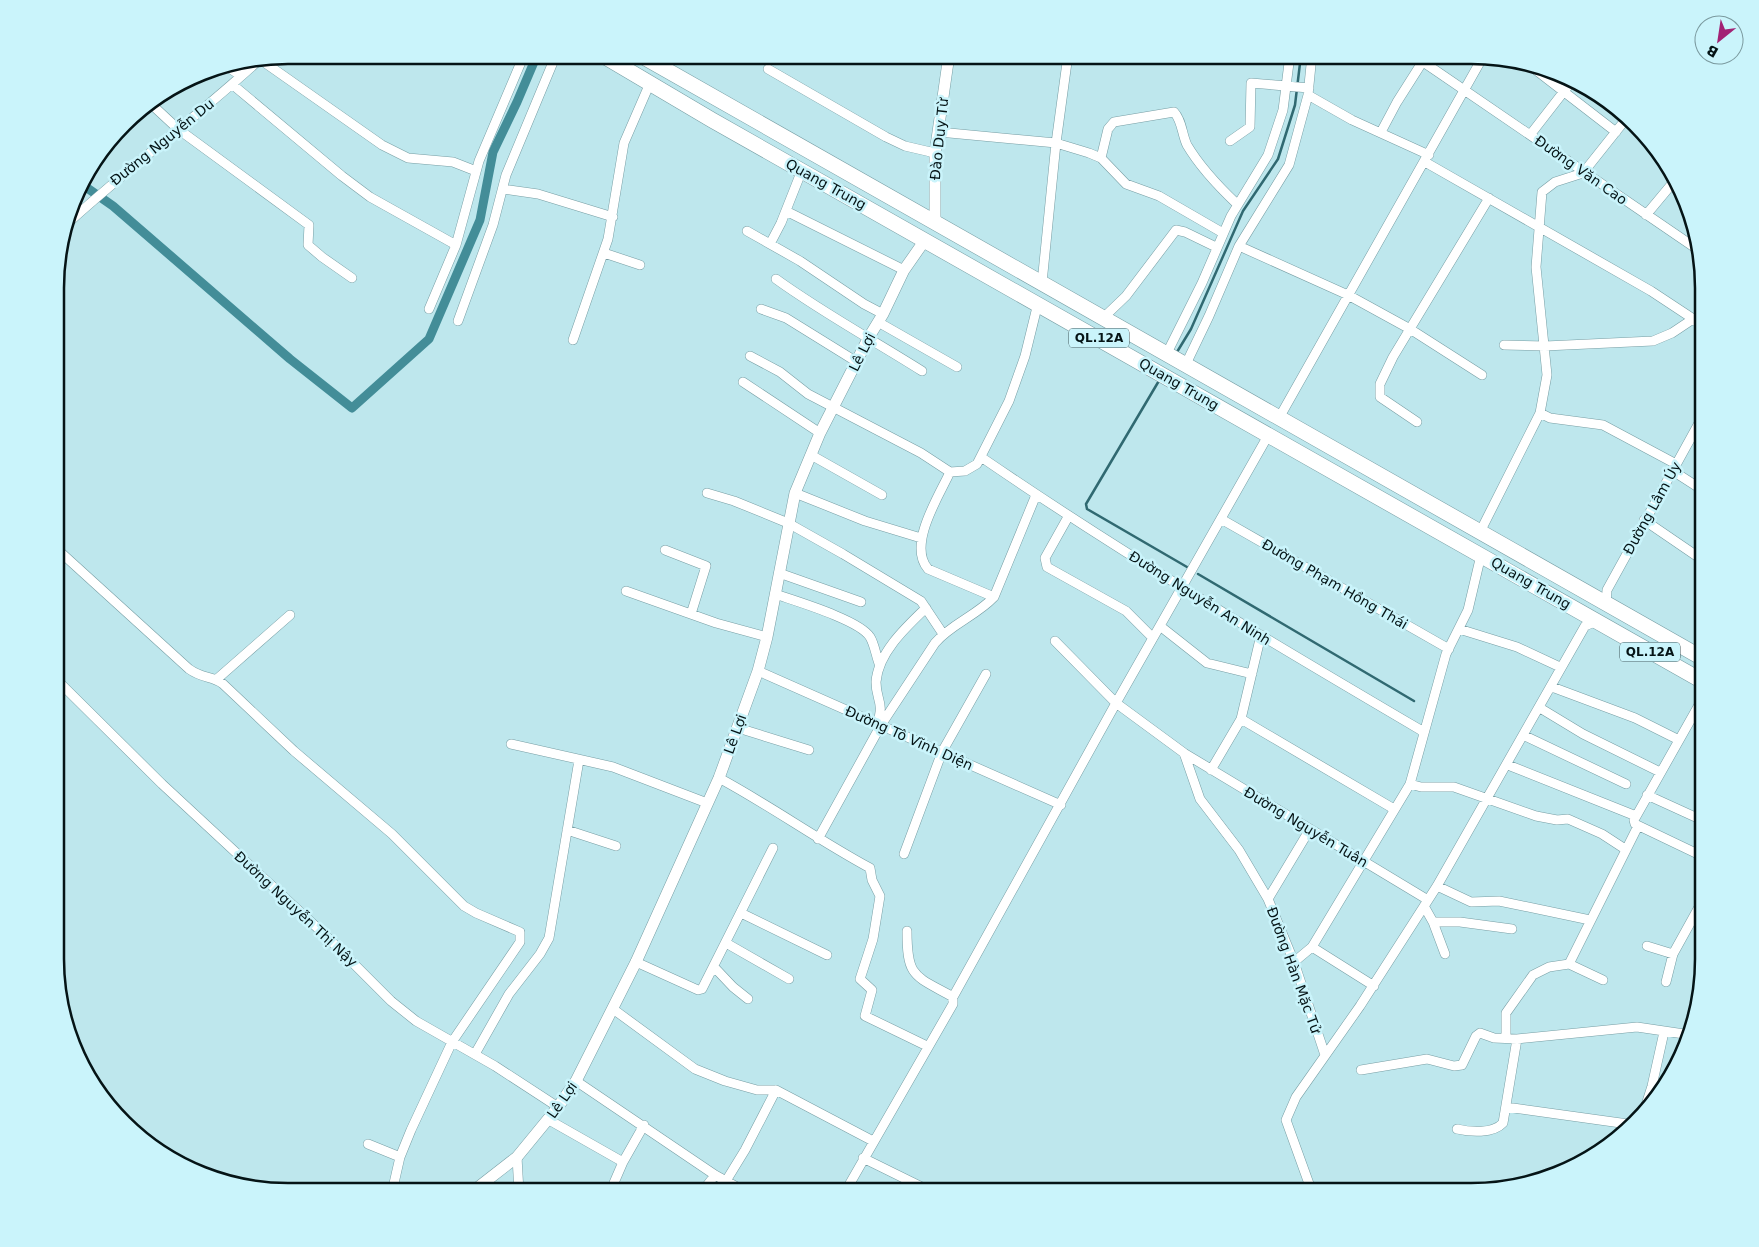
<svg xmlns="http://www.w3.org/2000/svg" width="1759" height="1247" viewBox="0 0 1759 1247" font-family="'DejaVu Sans',sans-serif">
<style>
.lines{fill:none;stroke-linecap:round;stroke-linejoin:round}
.stream{stroke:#306971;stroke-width:2.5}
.canal{stroke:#438d98;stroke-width:9}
.minor-casing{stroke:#779ea4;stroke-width:10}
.tertiary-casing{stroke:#779ea4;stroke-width:12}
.trunk-casing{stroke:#779ea4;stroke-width:16}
.minor{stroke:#fff;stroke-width:9}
.tertiary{stroke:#fff;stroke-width:11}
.trunk{stroke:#fff;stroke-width:15}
.labels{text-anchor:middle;stroke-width:5;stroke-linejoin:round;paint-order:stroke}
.shield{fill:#caf4fb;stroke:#40575b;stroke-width:1}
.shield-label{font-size:12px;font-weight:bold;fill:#051416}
.street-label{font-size:14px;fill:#051416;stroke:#caf4fb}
.rim{fill:none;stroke:#051416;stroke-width:2.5}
</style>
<rect width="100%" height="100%" fill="#bee7ed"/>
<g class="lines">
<path class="stream" d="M1177 352 1191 329 1243 211 1278 159 1295 105 1301 55
M1160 379 1086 504 1087 509 1187 567
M1198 574 1414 701"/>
<path class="canal" d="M80 183 113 206 290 359 352 408 429 339 480 220 493 152 517 102 537 55"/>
<g class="minor-casing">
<path id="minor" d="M1057 55 1067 61
M1413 55 1697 249
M261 60 382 145 408 158 453 162 476 171
M1528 64 1616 132
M228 67 241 76
M768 69 886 137 905 146 935 153
M233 85 342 176 370 197 456 245
M1308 95 1352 120 1429 155
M150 103 178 129 309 225 308 245 322 257 352 278
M939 132 1056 143 1089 153 1101 158 1126 184 1159 196 1223 233
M1381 132 1397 102 1423 61
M1530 135 1572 81
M1230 141 1250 127 1251 83 1309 88
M1101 158 1108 129 1114 122 1174 112C1182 120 1182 135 1187 145 1200 167 1219 187 1237 204
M1425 162 1651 291 1704 326
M503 189 538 194 613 217
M786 211 904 270
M1646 215 1676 179
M67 224C129 167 196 118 258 61
M747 231 800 261 864 304 883 314
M770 244 781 223 802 170
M1239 246 1348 295 1410 329 1482 375
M604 253 640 265
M776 279C823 313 873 340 922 371
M1042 283 1056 143 1068 55
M429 309 456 245 479 161 524 55
M761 309 786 318 857 362
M1103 318 1126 296 1176 230 1185 232 1216 247
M458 321 493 225 506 175 556 55
M878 322 957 367
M573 340 608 239 624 143 650 83
M1504 345 1545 346 1653 341 1672 333 1693 319
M1166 355 1202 283 1231 216 1268 155 1283 110 1290 55
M750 356 780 372 808 394 921 453 950 472 965 471 977 464 1009 401 1025 356 1038 303
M1185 366 1209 316 1239 246 1289 165 1308 95 1312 55
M743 382 820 433
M1540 413 1550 418 1603 425 1676 464
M1279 418 1484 55
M1417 422 1380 397V384L1393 357 1489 198
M811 455 882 495
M981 457C1124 555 1274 644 1424 732
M1673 471 1704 491
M950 472C939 496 907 545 928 569L994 597
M707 493 734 501 788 523 843 554 921 601 943 634
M795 493 865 521 921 538
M1068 517 1045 558 1047 567 1126 611 1153 638
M1221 519 1449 649
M1644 520 1704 561
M1480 532 1540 413 1547 375 1536 267 1542 192 1555 182 1583 173 1626 119
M57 549 189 669C203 679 213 676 223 684L294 751 392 834 464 906 476 913 520 932V942L452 1042 411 1130 400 1157 392 1192
M665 550 706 566 691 614
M779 573 861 602
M626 591 716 623 767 637
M775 594C795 601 860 620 870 637 875 645 876 657 880 666
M1606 604 1607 590 1704 414
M1160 626 1207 663 1252 674
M1459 629 1517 647 1560 667
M1055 641 1116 703 1184 753 1200 799 1239 850 1268 899 1294 962 1325 1055
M758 671 1061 805
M217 679 290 615
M57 680 162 784 325 935 391 1001 416 1021 495 1066 558 1107
M1552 687 1635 718 1679 740
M1704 696 1634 820 1635 824 1704 857
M1540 708 1583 734 1660 772
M1241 719 1394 809
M877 724C885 702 876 701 876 682 878 653 906 627 926 608
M738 728 809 750
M1523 735 1626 784
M511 744 613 767 707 803
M1184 753 1428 900
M1508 765 1636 816
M1211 770 1241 719 1261 635
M719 778C771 806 818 840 870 868L872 880 880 896 873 939 860 979 872 990 865 1016 927 1046
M1410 784 1421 787H1454L1536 816 1557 820 1568 819 1602 834 1625 849
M1647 795 1704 821
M567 830 616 846
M818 839 881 725 935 643C951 624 976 616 994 597L1036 495
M904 854 942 752 986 674
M1437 886 1471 902 1499 901 1590 920
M1268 899 1310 829
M1424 906 1433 922 1445 954
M741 913 827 955
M1433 922H1460L1512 929
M907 931C907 978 914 975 953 997
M726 943 789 979
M1647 946 1673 954
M1312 947 1374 986
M636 962 698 990 702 989 773 848
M1294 962 1312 947 1410 784 1446 654 1468 610 1481 555
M1569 964 1638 826
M715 968 733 987 748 999
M1666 982 1673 954 1704 898
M613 1009 695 1069 725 1081 757 1090H776L873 1141
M1506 1038V1013L1533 975 1549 967 1569 964 1603 980
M475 1054 509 994 540 954 549 938 579 760
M1361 1070 1427 1059 1454 1066 1462 1065 1476 1036 1480 1033 1494 1038 1517 1039 1637 1027 1691 1035
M576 1081 715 1175 746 1192
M1506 1107 1628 1124
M1644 1111 1652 1086 1664 1032
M549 1120 623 1162
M1457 1129C1470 1132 1493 1134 1503 1123L1517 1039
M368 1144 400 1157
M517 1157 519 1192
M863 1158 932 1192
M726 1181 745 1150 776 1090
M610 1192 623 1162 644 1125
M702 1192 715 1175
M845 1192 953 1004V997L1116 703 1269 434
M1312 1192 1286 1120 1296 1097 1360 1006 1437 886 1585 626 1597 621"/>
</g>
<g class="tertiary-casing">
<path id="tertiary" d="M935 223V153L949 55
M472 1192 517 1157 558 1107 576 1081 636 962 719 778 758 671 767 637 795 493 820 433 869 337 883 314 904 270 925 240"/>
</g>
<g class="trunk-casing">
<path id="trunk" d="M602 55 712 120 1704 682
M640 55 1704 659"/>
</g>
<use href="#minor" class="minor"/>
<use href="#tertiary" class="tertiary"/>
<use href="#trunk" class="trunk"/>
</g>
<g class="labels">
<g class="shield">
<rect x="1069" y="328.5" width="60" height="19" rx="4"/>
<rect x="1620" y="642.5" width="60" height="19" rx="4"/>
</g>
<g class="shield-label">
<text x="1099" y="342">QL.12A</text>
<text x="1650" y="656">QL.12A</text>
</g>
<g class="street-label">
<text transform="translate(939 139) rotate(-84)" y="5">Đào Duy Từ</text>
<text transform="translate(162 142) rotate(-39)" y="5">Đường Nguyễn Du</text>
<text transform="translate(1581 170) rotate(35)" y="5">Đường Văn Cao</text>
<text transform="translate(826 184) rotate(29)" y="5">Quang Trung</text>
<text transform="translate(862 352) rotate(-63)" y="5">Lê Lợi</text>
<text transform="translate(1179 384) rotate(30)" y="5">Quang Trung</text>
<text transform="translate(1652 508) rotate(-61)" y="5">Đường Lâm Úy</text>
<text transform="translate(1531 583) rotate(30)" y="5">Quang Trung</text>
<text transform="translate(1335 584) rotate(30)" y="5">Đường Phạm Hồng Thái</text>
<text transform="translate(1200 598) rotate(32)" y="5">Đường Nguyễn An Ninh</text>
<text transform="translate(735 734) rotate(-70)" y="5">Lê Lợi</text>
<text transform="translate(909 738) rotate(24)" y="5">Đường Tô Vĩnh Diện</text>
<text transform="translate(1306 827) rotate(31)" y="5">Đường Nguyễn Tuân</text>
<text transform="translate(296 909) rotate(43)" y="5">Đường Nguyễn Thị Nậy</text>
<text transform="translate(1294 970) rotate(70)" y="5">Đường Hàn Mặc Tử</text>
<text transform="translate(562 1100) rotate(-55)" y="5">Lê Lợi</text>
</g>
</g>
<path d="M0 0H1759V1247H0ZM288 64H1471A224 224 0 0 1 1695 288V959A224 224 0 0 1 1471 1183H288A224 224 0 0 1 64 959V288A224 224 0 0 1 288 64Z" fill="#caf4fb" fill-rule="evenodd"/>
<path class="rim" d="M288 64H1471A224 224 0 0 1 1695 288V959A224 224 0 0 1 1471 1183H288A224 224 0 0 1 64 959V288A224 224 0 0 1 288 64Z"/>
<g transform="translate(1719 40) rotate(210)"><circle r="24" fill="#caf4fb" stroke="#7b9a9f"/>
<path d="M0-4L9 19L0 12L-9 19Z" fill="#a22274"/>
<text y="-8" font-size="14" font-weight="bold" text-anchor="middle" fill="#051416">B</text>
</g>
</svg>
